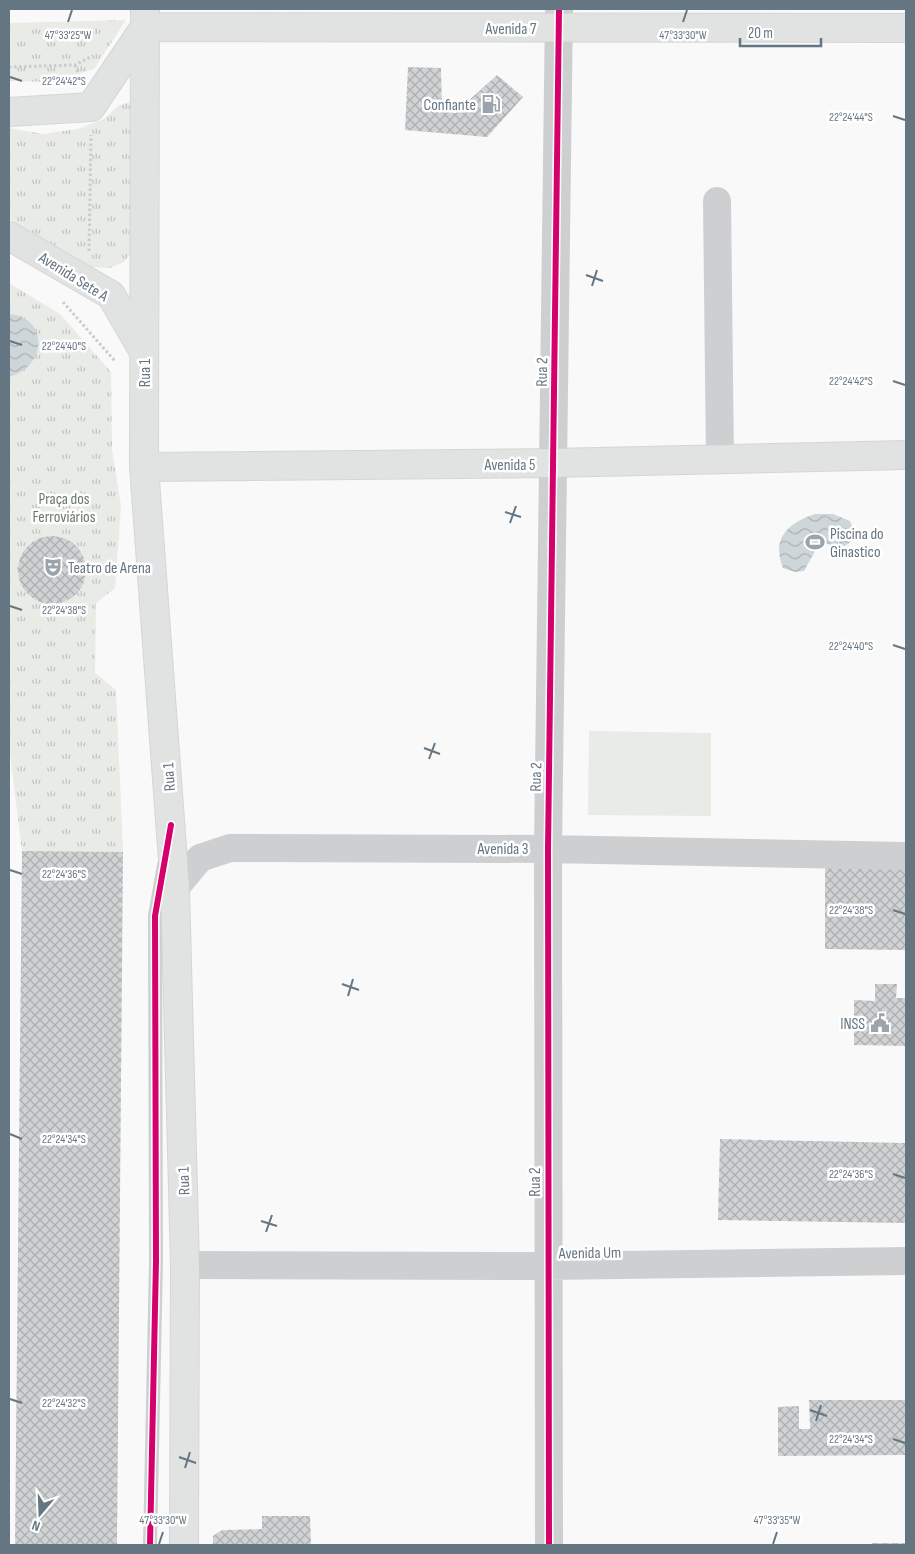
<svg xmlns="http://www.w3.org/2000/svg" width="915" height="1554" viewBox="0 0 915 1554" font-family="'Sofia Sans Condensed',sans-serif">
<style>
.green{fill:#e8ebe6}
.park{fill:url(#park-tufts)}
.water{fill:url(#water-waves)}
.building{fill:url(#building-cross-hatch)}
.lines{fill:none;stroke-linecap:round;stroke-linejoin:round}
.secondary-casing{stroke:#d5d6d7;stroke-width:30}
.path{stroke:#cbcccd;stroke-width:3;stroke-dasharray:2.5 2.5;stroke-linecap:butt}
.lane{stroke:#cecfd0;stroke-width:14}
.street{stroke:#cecfd0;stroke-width:28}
.secondary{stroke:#e1e2e2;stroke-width:28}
.cycleway-casing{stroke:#fff;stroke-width:9}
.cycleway{stroke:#d6006c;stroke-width:6}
.ticks{fill:none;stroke:#657683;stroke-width:2}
.labels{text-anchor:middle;stroke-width:5;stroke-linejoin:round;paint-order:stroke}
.street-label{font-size:16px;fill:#657683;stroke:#fff}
.poi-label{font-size:16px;fill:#657683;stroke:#fff;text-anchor:end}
.park-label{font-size:16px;fill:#687a64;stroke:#fff}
.ticks-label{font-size:12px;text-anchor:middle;fill:#657683;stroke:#fff;stroke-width:5;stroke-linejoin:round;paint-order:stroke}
</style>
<defs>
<pattern id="park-tufts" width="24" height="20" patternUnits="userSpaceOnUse" patternTransform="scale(1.25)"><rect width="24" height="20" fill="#e8ebe6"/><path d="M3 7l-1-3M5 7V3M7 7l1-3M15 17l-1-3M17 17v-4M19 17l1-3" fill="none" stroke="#c0c3c0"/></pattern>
<pattern id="water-waves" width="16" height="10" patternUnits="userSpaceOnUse" patternTransform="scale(1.25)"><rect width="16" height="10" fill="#ced6d9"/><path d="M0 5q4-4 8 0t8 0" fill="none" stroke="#abb2b5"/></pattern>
<pattern id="building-cross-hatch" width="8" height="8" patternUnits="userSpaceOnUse" patternTransform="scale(1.25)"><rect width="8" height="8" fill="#d0d2d3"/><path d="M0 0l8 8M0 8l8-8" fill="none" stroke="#acafb1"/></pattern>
</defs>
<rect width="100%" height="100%" fill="#f9f9f9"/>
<path class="green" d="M589 731 711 733V816L588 815Z"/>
<path class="park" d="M126 20 94 69 54 82 9 81V23Z
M129 102 134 123V249L124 262 110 268 92 267 9 219V128L43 134 78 129 104 119 118 106Z
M9 283 60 314 111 372 112 450 121 506 115 588 96 603 95 673 116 690 123 852 22 851 9 745Z"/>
<path class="water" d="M9 314C48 317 47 365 12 376H9Z
M815 514H833L850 521 854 531 853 540 845 546 826 544 818 546 804 571 795 572 783 568C771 538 788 523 815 514Z"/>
<path class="building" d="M408 67 441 68 442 111 455 113 497 75 523 97 487 137 405 130Z
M18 570a34 34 0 1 1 68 0a34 34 0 1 1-68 0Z
M22 851 123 852 117 1545H15Z
M825 866H906V950L825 949Z
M875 984H897L896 998H906V1046L854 1045V1000L875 1001Z
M720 1139 906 1143V1223L718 1220Z
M809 1400H906V1455L778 1456V1407L799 1406V1429H810Z
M262 1516H310L311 1545H213V1536L222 1530 262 1529Z
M872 1543H906V1545H872Z"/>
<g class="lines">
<g class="secondary-casing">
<path id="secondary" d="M145 9 144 467 175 888 185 1265 184 1545
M145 27 906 28
M9 112 91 107 145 27
M9 236 111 295 144 352
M144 467 553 463 906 455"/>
</g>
<path class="path" d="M75 65 79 76
M9 67 75 65 92 56
M89 251 91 135
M63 302 115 361"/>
<path class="lane" d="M150 1545 156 1261 155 916 164 865"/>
<path class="street" d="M717 201 720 460
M175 888 200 858 230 848 548 849 906 856
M185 1265 548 1266 906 1261
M549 1545 548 849 559 9"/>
<use href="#secondary" class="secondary"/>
<g class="cycleway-casing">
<path id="cycleway" d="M150 1545 156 1261 155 916 171 825
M549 1545 548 849 559 9"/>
</g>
<use href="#cycleway" class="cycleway"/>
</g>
<path class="ticks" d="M68 22 72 10M683 22 687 10M10 77 22 81M893 116 905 120M586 275 603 281M592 286 597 270M10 341 22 345M893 381 905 385M505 512 521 517M510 523 516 506M10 606 22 610M893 645 905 649M424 748 440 754M429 759 435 743M10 870 22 874M893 910 905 914M342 984 359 990M348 996 353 979M10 1134 22 1139M893 1174 905 1178M261 1221 277 1226M266 1232 272 1215M10 1399 22 1403M810 1410 827 1416M816 1421 821 1405M893 1439 905 1443M179 1457 196 1463M185 1468 190 1452M159 1544 163 1532M773 1544 777 1532"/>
<defs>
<g id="fuel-bare" transform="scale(1.5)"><path d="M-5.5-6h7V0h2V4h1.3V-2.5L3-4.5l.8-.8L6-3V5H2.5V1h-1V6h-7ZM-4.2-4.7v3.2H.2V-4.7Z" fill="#99a4ac" stroke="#fff" stroke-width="2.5" paint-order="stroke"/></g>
<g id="stadium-bare" transform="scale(1.5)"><path d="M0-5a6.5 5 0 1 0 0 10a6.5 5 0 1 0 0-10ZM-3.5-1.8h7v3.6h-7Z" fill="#99a4ac" stroke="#fff" stroke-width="2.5" paint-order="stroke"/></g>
<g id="theatre-bare" transform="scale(1.5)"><path d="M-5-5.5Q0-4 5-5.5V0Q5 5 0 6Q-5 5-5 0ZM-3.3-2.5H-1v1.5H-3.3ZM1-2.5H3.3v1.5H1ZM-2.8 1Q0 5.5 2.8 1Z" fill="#99a4ac" stroke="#fff" stroke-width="2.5" paint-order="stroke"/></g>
<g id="civic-bare" transform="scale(1.5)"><path d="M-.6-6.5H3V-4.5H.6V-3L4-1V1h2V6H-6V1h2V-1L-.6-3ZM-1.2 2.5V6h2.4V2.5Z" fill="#99a4ac" stroke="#fff" stroke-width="2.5" paint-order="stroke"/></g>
</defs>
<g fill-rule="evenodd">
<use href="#fuel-bare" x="491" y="104"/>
<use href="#stadium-bare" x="815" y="542"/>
<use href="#theatre-bare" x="53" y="567"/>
<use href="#civic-bare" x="880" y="1023"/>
</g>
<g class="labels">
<g class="street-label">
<text x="511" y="34">Avenida 7</text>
<text transform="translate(74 276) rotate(32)" y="6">Avenida Sete A</text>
<text transform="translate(541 372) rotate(-89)" y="6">Rua 2</text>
<text transform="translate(144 373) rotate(-90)" y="6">Rua 1</text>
<text x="510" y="470">Avenida 5</text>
<text transform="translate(168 777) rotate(-94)" y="6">Rua 1</text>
<text transform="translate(535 777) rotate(-89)" y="6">Rua 2</text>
<text x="503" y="854">Avenida 3</text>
<text transform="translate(183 1181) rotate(-92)" y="6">Rua 1</text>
<text transform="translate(534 1182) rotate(-90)" y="6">Rua 2</text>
<text transform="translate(590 1252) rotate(-1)" y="6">Avenida Um</text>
</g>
<g class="poi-label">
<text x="476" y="110">Confiante</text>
<text x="830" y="539" text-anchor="start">Piscina do<tspan x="830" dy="18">Ginastico</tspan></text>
<text x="68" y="573" text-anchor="start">Teatro de Arena</text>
<text x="865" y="1029">INSS</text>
</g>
<g class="park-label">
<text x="64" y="504">Praça dos<tspan x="64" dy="18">Ferroviários</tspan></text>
</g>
</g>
<g class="ticks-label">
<text x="68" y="39">47°33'25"W</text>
<text x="683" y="39">47°33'30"W</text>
<text x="64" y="85">22°24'42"S</text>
<text x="851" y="121">22°24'44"S</text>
<text x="64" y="350">22°24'40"S</text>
<text x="851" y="385">22°24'42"S</text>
<text x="64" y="614">22°24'38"S</text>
<text x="851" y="650">22°24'40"S</text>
<text x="64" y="878">22°24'36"S</text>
<text x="851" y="914">22°24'38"S</text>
<text x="64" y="1143">22°24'34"S</text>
<text x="851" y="1178">22°24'36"S</text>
<text x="64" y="1407">22°24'32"S</text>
<text x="851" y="1443">22°24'34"S</text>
<text x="163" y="1524">47°33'30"W</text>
<text x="777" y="1524">47°33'35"W</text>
</g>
<rect width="915" height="1554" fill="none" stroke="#657683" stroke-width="20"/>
<g transform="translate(40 1514) rotate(199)" stroke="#ffffff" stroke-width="4" paint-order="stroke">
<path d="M0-4L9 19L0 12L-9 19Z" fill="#657683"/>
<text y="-8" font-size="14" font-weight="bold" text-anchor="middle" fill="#657683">N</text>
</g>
<path d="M740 38v8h81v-8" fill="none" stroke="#657683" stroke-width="2.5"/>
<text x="748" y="38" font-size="15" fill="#657683" stroke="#ffffff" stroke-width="4" paint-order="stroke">20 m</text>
</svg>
